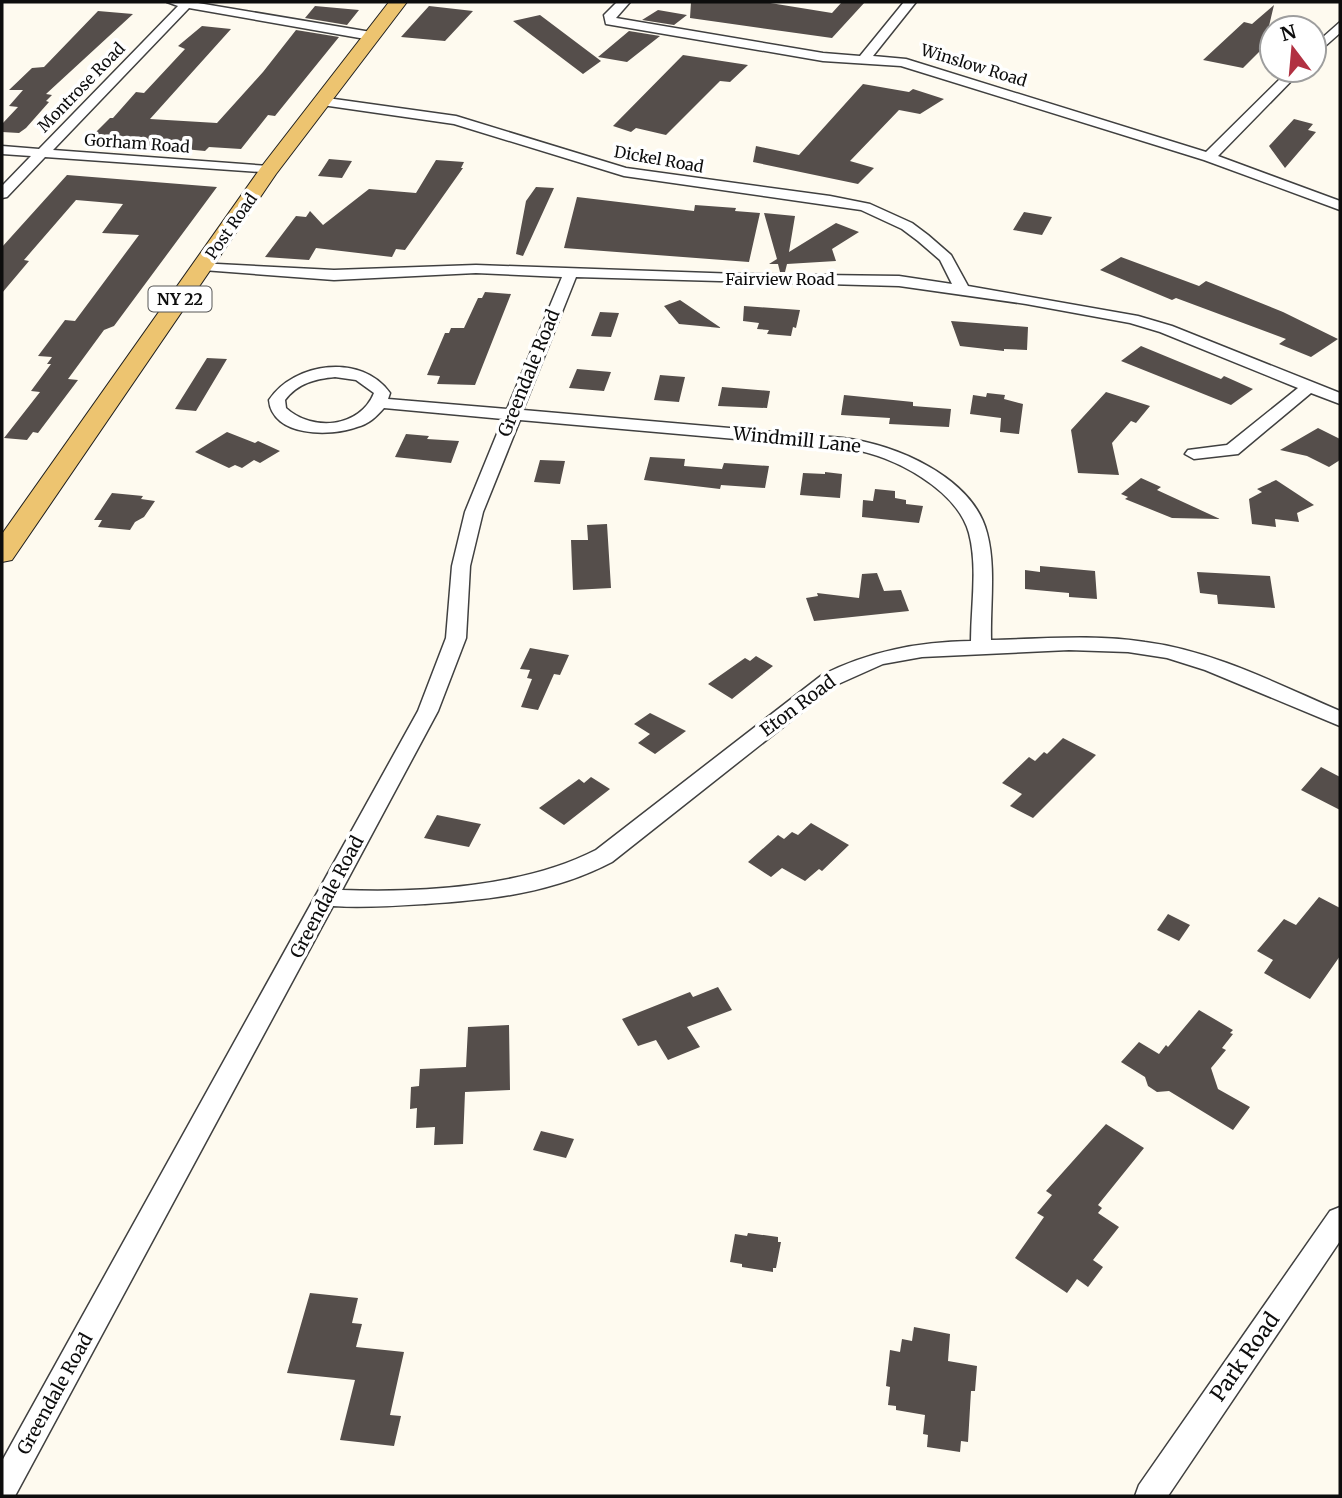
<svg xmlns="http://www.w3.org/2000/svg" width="1342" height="1498" viewBox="0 0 1342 1498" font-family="Merriweather,serif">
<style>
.building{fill:#554e4b}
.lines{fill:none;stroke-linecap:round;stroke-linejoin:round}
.street-casing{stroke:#404040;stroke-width:3}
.primary-casing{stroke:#1e1e1e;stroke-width:2}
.street{fill:#fff;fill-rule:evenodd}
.primary{fill:#edc470;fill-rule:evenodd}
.labels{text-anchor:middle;stroke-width:7;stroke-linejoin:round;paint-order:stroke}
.far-street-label{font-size:16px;fill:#0d0d0d;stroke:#fff}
.shield{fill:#fff;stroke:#565656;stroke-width:2}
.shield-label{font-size:16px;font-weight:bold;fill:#0d0d0d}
.street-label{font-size:18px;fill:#0d0d0d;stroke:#fff}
.near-street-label{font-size:21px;fill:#0d0d0d;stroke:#fff}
</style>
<rect width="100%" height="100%" fill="#fefaef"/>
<path class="building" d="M691 2H764L832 13 842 2H865L832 38 690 18Z
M1274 5 1264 47 1243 68 1203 60 1244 22 1252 24Z
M315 6 359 10 347 25 305 18Z
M429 6 473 11 445 41 401 37Z
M658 10 687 15 674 25 642 20Z
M98 11 133 14 46 94 52 95 46 101 49 102 26 128 19 133 2 132V124L18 107 9 106 23 90H9L32 68 44 67Z
M540 15 601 61 583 74 513 21Z
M202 26 231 29 150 119 217 123 263 72 296 30 339 37 275 116 268 115 241 149 209 147 205 151 88 140 110 118H113L136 92 144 93 185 49 178 46Z
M629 31 660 36 627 62 598 57Z
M683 55 748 65 730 82 720 81 666 135 636 128 631 132 613 126Z
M863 84 909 92 913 89 944 99 920 114 899 110 850 161 874 168 858 184 753 162 756 146 799 155Z
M1294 119 1313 124 1308 130 1316 132 1285 168 1269 146Z
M329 159 352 161 342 178 318 176Z
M436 160 464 162 461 168H463L405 250 396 249 392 257 316 248 309 260 265 257 296 216 306 217 310 211 323 225 369 189 416 193Z
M67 175 217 187 114 326 104 330 68 379 78 380 38 433 33 432 27 440 4 438 40 392 31 391 51 364H47L52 357 38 356 65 320 75 321 139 235 102 233 123 204 76 200 24 260 29 261 2 293V247Z
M536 187 554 188 523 256 516 254 526 201Z
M577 197 694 211 695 205 736 208 735 211 760 213 749 262 564 248Z
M1024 212 1052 217 1042 235 1013 230Z
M764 213 795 216 789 252 836 223 859 232 832 249 836 261 787 264 785 272H780L778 264H769L777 259Z
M1121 257 1199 286 1206 281 1283 312 1338 339 1311 357 1279 344 1286 339 1176 298 1172 300 1100 270Z
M485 292 511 294 475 385 437 384 440 376 427 375 445 333H449L451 328H464L478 298H482Z
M680 300 721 328 679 324 664 306Z
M744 306 800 310 796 328 793 327 791 336 767 334 769 330 757 329 759 323 743 321Z
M600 312 619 313 611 337 591 336Z
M951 321 1028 327 1027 350 1004 349V351L960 346Z
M1141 346 1221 379 1224 376 1253 389 1231 405 1121 361Z
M207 358 227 359 196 411 175 409Z
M577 369 611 372 604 391 569 388Z
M660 375 685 377 679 402 654 400Z
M722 387 770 391 767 408 718 406Z
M1106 392 1150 406 1136 423 1131 421 1112 443 1119 475 1078 473 1071 430Z
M987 393 1005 395 1004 399 1023 404 1019 434 1000 432 1001 418 970 414 973 395 986 397Z
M844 395 913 402V406L951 409 949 427 889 424 890 418 841 415Z
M1318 428 1340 439V460L1329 467 1307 456 1280 450Z
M227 432 255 443 258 441 280 451 260 463 254 460 242 468 235 465 229 468 195 452Z
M406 434 429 436 427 439 459 441 451 463 395 457Z
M650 457 685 459 684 466 722 469 724 463 769 466 765 488 721 485 720 489 644 480Z
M540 460 565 461 560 484 534 482Z
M825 472 842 474 840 498 800 495 803 473 825 474Z
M1141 478 1161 487 1157 490 1220 519 1172 518 1125 499 1128 497 1121 494Z
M1276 480 1314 505 1297 513 1299 522 1275 519 1276 527 1252 524 1249 499 1262 492 1257 489Z
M875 489 895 491V498L906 500V504L923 506 919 523 862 517 863 500 873 501Z
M112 493 143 496 141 499 155 501 144 517 135 522 130 530 98 527 102 520H94Z
M607 524 611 588 573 590 571 540H588L587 525Z
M1040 566 1095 571 1097 599 1069 597V593L1025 589V570L1040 572Z
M1197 572 1270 576 1275 608 1218 604 1217 595 1200 593Z
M877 573 884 591 901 590 909 611 814 621 806 598 818 596 817 593 859 598 862 574Z
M530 648 569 655 560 675 554 674 538 710 521 707 532 679 527 678 530 670 520 669Z
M756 656 773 666 732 699 708 684 745 658 750 661Z
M650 713 686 731 655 754 638 743 650 734 634 724Z
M1063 738 1096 755 1033 818 1010 806 1022 794 1002 783 1029 757 1035 761 1044 752 1047 754Z
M1321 767 1340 777V810L1301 790Z
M591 777 610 789 564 825 539 808 579 779 584 783Z
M437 815 481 824 469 847 424 838Z
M811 823 849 845 822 871 819 869 805 881 782 868 771 877 748 862 778 835 784 839 792 832 798 835Z
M1319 897 1340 908V956L1310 999 1264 973 1273 960 1257 951 1284 919 1296 925Z
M1168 914 1190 925 1179 941 1157 930Z
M718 987 732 1010 687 1027 700 1047 668 1060 656 1040 638 1046 622 1019 690 992 693 997Z
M1199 1010 1233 1030 1230 1033 1233 1034 1222 1048 1226 1050 1211 1068 1218 1089 1250 1107 1233 1130 1169 1091 1157 1092 1148 1086 1145 1077 1121 1062 1139 1042 1159 1054 1166 1045 1168 1047Z
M509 1025 510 1090 465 1092 463 1144 434 1145 435 1127 416 1128 417 1108 410 1109 411 1087 419 1086 420 1069 466 1067 468 1027Z
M1106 1124 1144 1148 1098 1205 1102 1208 1098 1213 1119 1227 1093 1260 1103 1267 1088 1287 1077 1279 1067 1293 1015 1258 1044 1217 1037 1213 1052 1195 1046 1191Z
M541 1131 574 1139 566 1158 533 1150Z
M748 1233 778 1237V1242H781L776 1268H773V1272L742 1267V1264L730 1262 735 1234 747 1236Z
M310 1293 358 1298 352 1323 362 1324 356 1347 404 1352 390 1415 401 1416 394 1446 340 1440 355 1380 287 1373Z
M914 1327 950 1334 948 1361 977 1366 975 1391H971L968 1442 961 1441 960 1452 927 1447 928 1435 923 1434 925 1415 896 1410V1406L888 1405 890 1387 886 1386 890 1350 900 1352 902 1339 912 1341Z"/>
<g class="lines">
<g class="street-casing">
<path id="street" d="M167 2H192L371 32 377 36 371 40 189 8 53 150 269 166 274 167V173L45 157 7 197 2 198V186L31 156 2 154V146L39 149 178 6Z
M617 2H630L616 18 823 53 860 56 904 2H916L873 56 906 59 1206 152 1289 70H1302L1218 156 1340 201V210L1204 160 901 66 823 61 606 24 604 15Z
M1340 22V33L1314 56V45Z
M320 97 456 116 626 168 830 196 870 204 912 223 928 235 951 255 968 286 1138 316 1172 326 1340 393V404L1311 393 1238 454 1194 459 1185 454 1188 450 1227 445 1298 388 1160 332 1130 323 1026 304 899 286 576 277 523 410 843 438C895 444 973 477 987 533 996 567 990 605 991 640 1042 639 1094 634 1145 642 1214 651 1277 684 1340 711V726L1205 670 1167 658 1128 652 1069 650 922 657 883 664 836 685 612 862C553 893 490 900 425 904 394 906 364 908 333 906L15 1496H2V1461L418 711 446 638 452 566 465 512 503 419 384 408C376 417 369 424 357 427 331 437 272 437 269 400 294 362 362 353 390 393L388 399 507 409 562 277 476 273 334 280 203 270 196 266 198 263 334 270 476 265 739 274 899 276 952 284 940 260 918 241 902 229 861 210 624 176 454 124 315 104 314 101ZM335 377 356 380 374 393C360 428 312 432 286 408L285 400C298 383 315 379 335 377ZM520 420 850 449C892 455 957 489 969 533 978 567 971 606 971 641 918 642 870 651 822 675L596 850C524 887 422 893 342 890L438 711 466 638 470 566 483 512Z
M1340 1207V1241L1168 1496H1135L1139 1485 1330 1211Z"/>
</g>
<g class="primary-casing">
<path id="primary" d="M389 2H407L276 174 12 560 2 562V534L262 166Z"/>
</g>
<use href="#street" class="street"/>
<use href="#primary" class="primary"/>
</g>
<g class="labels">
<g class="far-street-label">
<text transform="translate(974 65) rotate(17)" y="6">Winslow Road</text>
<text transform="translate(81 87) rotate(-46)" y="6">Montrose Road</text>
<text transform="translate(137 143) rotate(4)" y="6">Gorham Road</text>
<text transform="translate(659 159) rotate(10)" y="6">Dickel Road</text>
<text transform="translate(231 226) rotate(-55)" y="6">Post Road</text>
<text x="780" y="285">Fairview Road</text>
</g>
<rect class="shield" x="148.5" y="286.5" width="63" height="25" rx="5"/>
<g class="shield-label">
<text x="180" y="305">NY 22</text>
</g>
<g class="street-label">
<text transform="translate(529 373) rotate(-68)" y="6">Greendale Road</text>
<text transform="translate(797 440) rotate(6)" y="6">Windmill Lane</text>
<text transform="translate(798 706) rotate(-37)" y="6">Eton Road</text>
<text transform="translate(327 897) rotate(-62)" y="6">Greendale Road</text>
<text transform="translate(55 1394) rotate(-61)" y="6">Greendale Road</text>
</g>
<g class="near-street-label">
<text transform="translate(1245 1357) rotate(-55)" y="7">Park Road</text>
</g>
</g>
<rect width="1342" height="1498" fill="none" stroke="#0d0d0d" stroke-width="7"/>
<g transform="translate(1293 49) rotate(344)"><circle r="33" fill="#ffffff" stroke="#9e9e9e" stroke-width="2"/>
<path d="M0-5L12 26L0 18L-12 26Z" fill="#b13142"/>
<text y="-10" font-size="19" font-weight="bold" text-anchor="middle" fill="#0d0d0d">N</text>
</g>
</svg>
